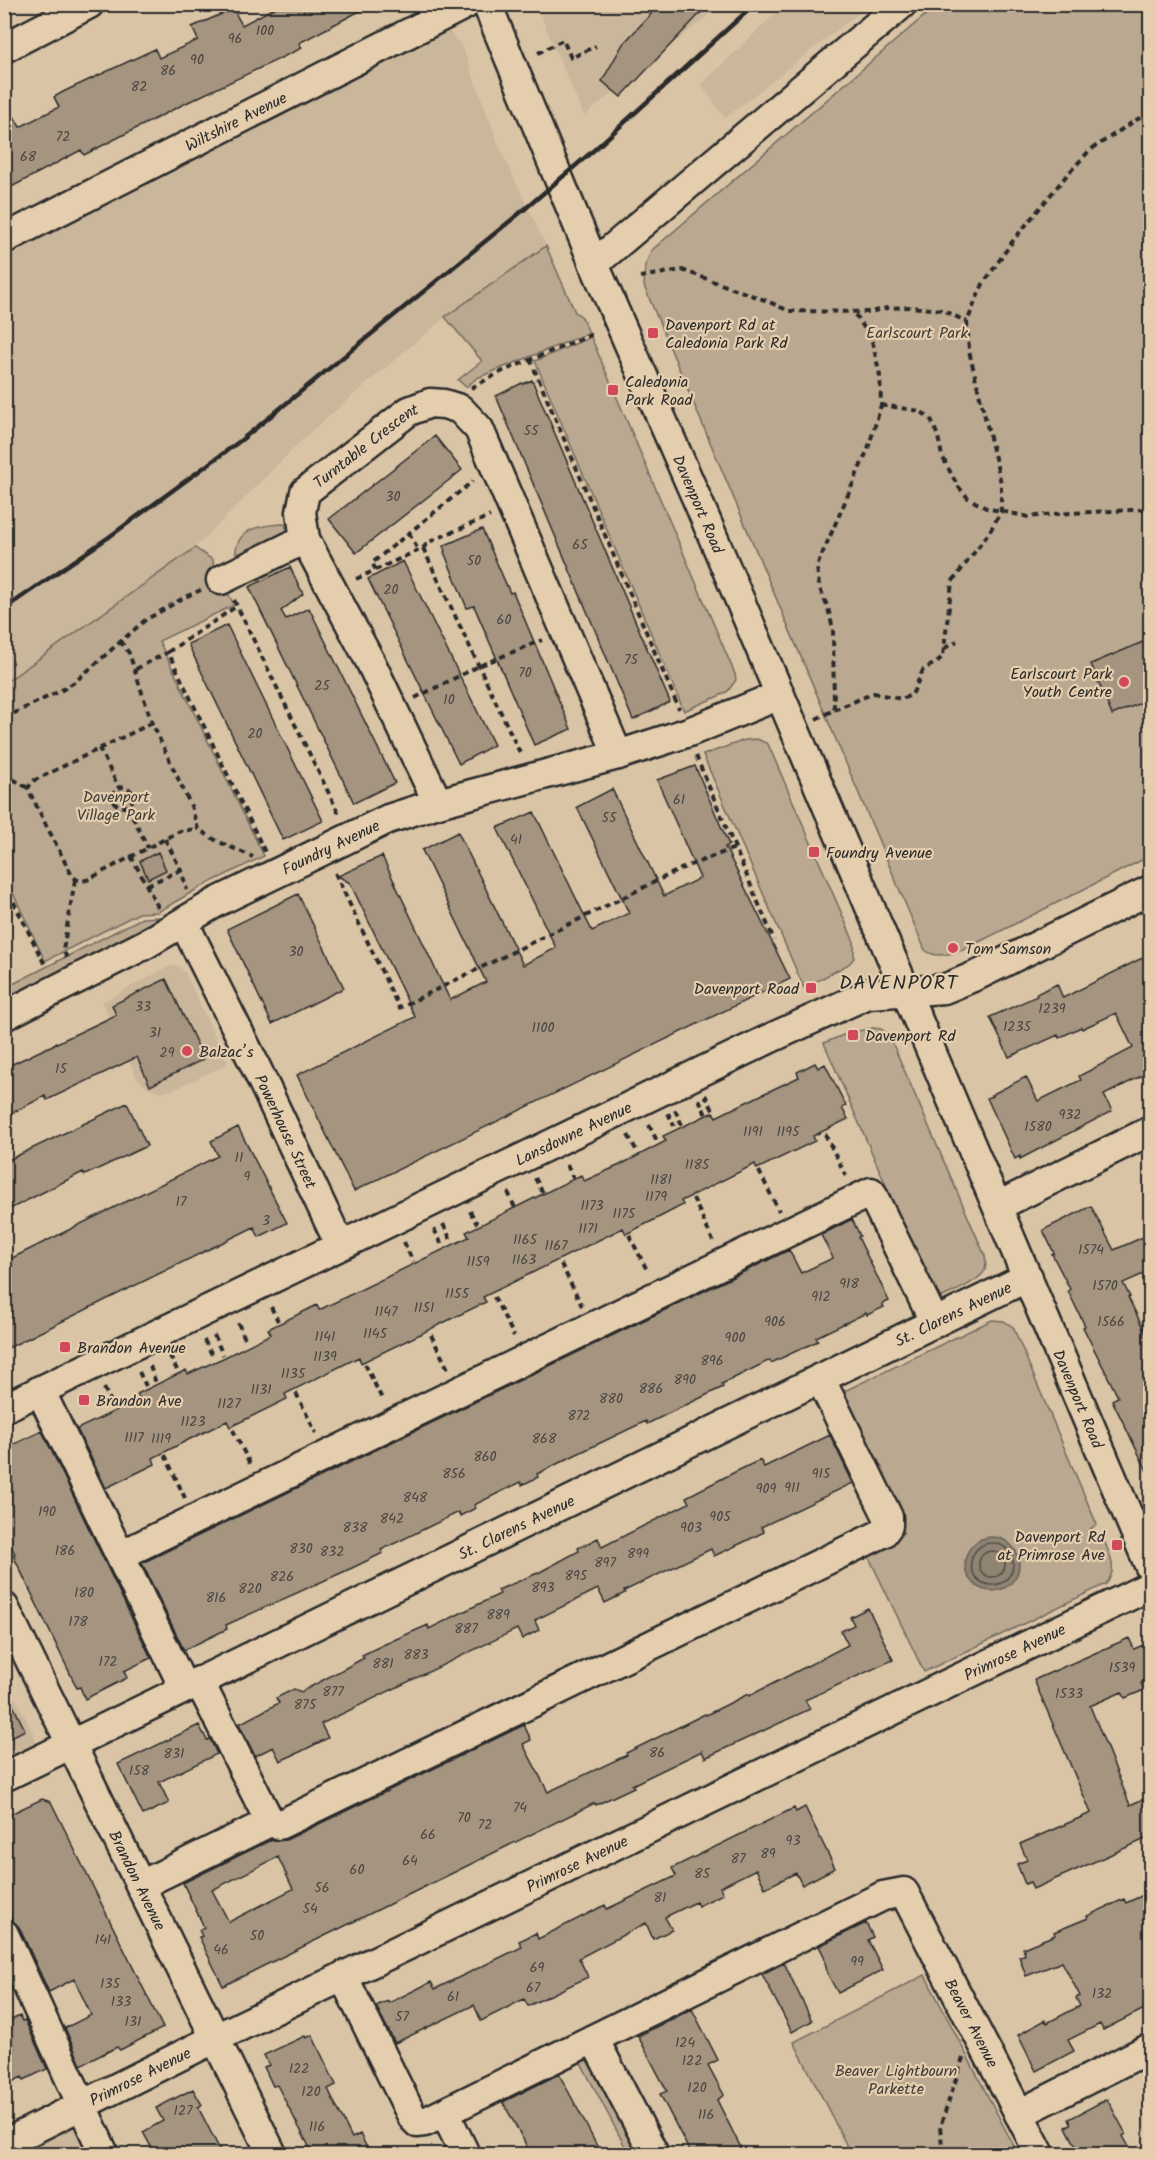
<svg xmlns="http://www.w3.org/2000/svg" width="1155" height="2159" viewBox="0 0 1155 2159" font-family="Kalam,sans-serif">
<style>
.built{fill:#cab69b}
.green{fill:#baa890;stroke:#726a5e;stroke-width:1.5}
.water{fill:#8f8372;stroke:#676056;stroke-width:1.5}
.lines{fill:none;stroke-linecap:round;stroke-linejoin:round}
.shore{stroke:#534e47;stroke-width:1.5}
.building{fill:#a49480;stroke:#2b2b2b;stroke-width:1.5;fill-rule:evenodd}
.minor-casing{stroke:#2b2b2b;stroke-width:33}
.path{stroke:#2b2b2b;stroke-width:4;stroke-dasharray:6 4.5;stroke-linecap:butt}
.minor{stroke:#e5ceae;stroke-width:28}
.rail{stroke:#2b2b2b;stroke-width:4.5}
.poi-dot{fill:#d1495b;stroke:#e5ceae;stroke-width:2}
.labels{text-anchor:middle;stroke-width:4.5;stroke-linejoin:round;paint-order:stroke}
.number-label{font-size:14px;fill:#494540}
.street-label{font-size:16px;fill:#2b2b2b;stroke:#e5ceae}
.poi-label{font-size:16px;fill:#2b2b2b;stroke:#e5ceae;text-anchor:start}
.park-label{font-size:16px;fill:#403e3a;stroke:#e5ceae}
.quarter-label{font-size:20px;letter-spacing:1.5px;fill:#2b2b2b;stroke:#e5ceae}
</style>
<rect width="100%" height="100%" fill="#dac4a6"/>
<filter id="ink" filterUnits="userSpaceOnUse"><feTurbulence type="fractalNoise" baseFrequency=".0167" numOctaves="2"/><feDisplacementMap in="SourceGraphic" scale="12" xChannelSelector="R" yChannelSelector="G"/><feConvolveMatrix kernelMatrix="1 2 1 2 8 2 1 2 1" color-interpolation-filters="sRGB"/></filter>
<g filter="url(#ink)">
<path class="built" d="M785 4 869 5 725 118 701 85Z
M536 5H721L584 116Z
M441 32H449L461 44 500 148 546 246 445 317 308 434 195 548 5 683V252Z
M176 965 181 968 186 974 228 1064 171 1091 162 1092 146 1087 137 1078 102 1002 170 966Z
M4 1675 34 1735 36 1743 5 1759Z
M97 2113 117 2154H12Z"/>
<path class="green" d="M937 5H1150V856L963 950C950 954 936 959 925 950L644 286 645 266 651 251Z
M546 246 575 312 582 317 589 333 477 378 466 387 458 380 482 361 445 317Z
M591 337 735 674 736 680 728 691 721 695 684 711 535 361Z
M285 524 288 533 236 562C232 528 259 525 285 524Z
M195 548 213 560 214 571 217 572 234 605 159 641 264 856 199 888 158 912 139 913 45 961 5 876V683Z
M757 739 768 744 854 942V958L849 964 804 988 703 755 745 740Z
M161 917 90 958 5 999V988L142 918Z
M873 1028 881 1029 889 1035 985 1256C986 1261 986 1266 985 1270 980 1282 948 1294 936 1300L824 1043 848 1033Z
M992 1320 1004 1321 1013 1327 1097 1525 1091 1528 1096 1539 1102 1536C1109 1553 1119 1569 1106 1584L924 1672 866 1551 903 1533 838 1394Z
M925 1975 1018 2154H851L794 2042Z
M587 2055 639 2154H629L579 2059Z"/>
<path class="water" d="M965 1564a27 27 0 1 1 54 0a27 27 0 1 1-54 0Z"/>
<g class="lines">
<path class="shore" d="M971 1564a21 21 0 1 1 42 0a21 21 0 1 1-42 0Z
M979 1564a13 13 0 1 1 26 0a13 13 0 1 1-26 0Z"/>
</g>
<path class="building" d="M282 4H373L299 43 302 48 186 103 84 155 81 150 4 191V98L20 127 59 107 54 97 65 91 155 49 159 58 198 40 192 27 233 9 242 25Z
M643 4H709L621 97 602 81 623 44 651 14Z
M532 380 670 702 633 720 496 396 522 383 523 384Z
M435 436 462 470 356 553 329 519Z
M482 529 510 593 513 592 571 729 534 745 474 606 467 608 444 552 445 551 443 546Z
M403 561 494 745 459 764 368 579Z
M290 567 303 594 281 611 286 619 309 608 395 783 354 803 249 587Z
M227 625 323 821 283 840 188 644Z
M1150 639V699L1112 715 1091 664Z
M695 766 729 845 725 847 790 979 354 1191 297 1075 415 1017 350 883 338 876 382 856 450 1000 486 982 422 850 458 832 523 965 556 948 497 828 534 812 592 931 629 913 577 807 612 789 664 896 700 878 657 780Z
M158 852 166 870 148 879 140 861Z
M298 894 344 988 272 1024 227 929Z
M1150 954V1086L1145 1074 1104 1095 1112 1111 1020 1159V1156L1015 1159 987 1098 992 1096 991 1095 1026 1077 1038 1101 1081 1080 1079 1076 1133 1048 1116 1013 1082 1029 1081 1027 1059 1038 1058 1035 1009 1057 990 1017 1037 996 1036 994 1057 984 1063 998Z
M166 979 204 1059 150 1086 137 1057 47 1100 45 1096 4 1117V1068L116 1015 112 1005Z
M815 1063 818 1068 825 1064 846 1106 842 1108 848 1119 813 1136 815 1141 757 1169 755 1164 681 1201 683 1205 656 1219 626 1234 623 1228 483 1297 486 1302 361 1363 359 1357 285 1394 287 1399 230 1427 227 1421 188 1440 153 1458 155 1464 106 1488 77 1429 140 1399 137 1394 186 1370 188 1374 223 1358 271 1334 268 1329 317 1305 319 1310 469 1237 466 1232 581 1175 584 1181 620 1165 666 1141 663 1136 713 1112 716 1117 763 1094 799 1077 797 1072Z
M127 1103 147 1146 85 1175 83 1172 4 1212V1162Z
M238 1127 287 1223 259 1237 254 1227 4 1350V1262L218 1156 211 1141Z
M1091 1206 1114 1250 1150 1234V1271L1123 1283 1130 1297H1128L1150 1342V1477L1112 1400 1118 1397 1083 1327 1085 1326 1068 1291 1070 1289 1052 1254 1054 1253 1043 1230Z
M852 1219 860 1236 858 1237 889 1301 882 1304 884 1307 867 1315 866 1313 816 1337 818 1341 771 1363 770 1360 722 1384 723 1387 647 1424 646 1421 575 1455 537 1474 538 1477 522 1485 521 1482 474 1505 476 1508 460 1516 459 1512 381 1550 383 1553 352 1568 226 1625 227 1629 184 1650 142 1563 789 1250 801 1273 833 1258 821 1235Z
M42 1431 151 1658 124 1671 127 1678 85 1699 80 1687 77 1688 13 1555 15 1554 4 1533V1449Z
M830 1435 853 1483 761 1527 764 1532 744 1542 714 1556 711 1549 624 1591 625 1593 605 1603 598 1589 537 1619 535 1621 539 1630 522 1639 517 1629 321 1724 328 1738 302 1751 280 1761 273 1747 255 1756 239 1724 279 1703 276 1698 294 1689 301 1692 364 1658 362 1655 387 1643 428 1625 429 1629 475 1606 500 1594 498 1590 540 1572 579 1551 578 1548 598 1538 602 1547 689 1503 686 1497 733 1473 760 1460 764 1467Z
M868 1608 893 1660 805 1700 810 1709 705 1758 702 1751 632 1785 634 1787 596 1805 595 1803 223 1986 199 1937 202 1936 199 1930 204 1927 183 1883 271 1840H286L524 1725 531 1740 523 1744 548 1792 627 1755 626 1753 705 1714 706 1715 748 1694 749 1696 848 1645 841 1631 854 1625 850 1617ZM278 1857 293 1889 229 1922 212 1890Z
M1129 1638 1134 1649 1143 1645 1150 1664V1668L1144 1671 1148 1680 1141 1683 1144 1690 1125 1698 1122 1692 1090 1706 1130 1805 1150 1796V1837L1033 1889 1030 1882 1025 1884 1017 1864 1027 1860 1020 1844 1091 1813 1034 1680Z
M4 1687 25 1730 4 1741Z
M199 1725 207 1740 210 1739 217 1754 159 1782 169 1803 143 1815 118 1764Z
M42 1799 51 1802 163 2028 120 2050 117 2047 81 2065 65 2028 91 2015 74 1979 49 1992 19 1927 12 1920 4 1905V1817Z
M805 1807 835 1868 802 1885 796 1873 765 1888 756 1869 720 1887 723 1894 698 1906 696 1902 665 1917 672 1930 653 1939 646 1923 579 1958 588 1977 528 2006 524 1999 481 2021 474 2005 395 2043 376 2006 388 2001 389 2003 431 1982 435 1989 522 1947 519 1941 536 1933 538 1939 605 1905 607 1909 626 1900 676 1876 672 1868 794 1808 796 1812Z
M1150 1892V2006L1103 2030 1100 2024 1068 2040 1074 2051 1036 2071 1018 2035 1045 2020 1047 2023 1080 2006 1076 1998 1080 1996 1062 1962 1026 1976 1019 1956 1025 1955 1023 1948 1055 1935 1054 1932 1088 1918 1087 1916 1124 1899 1126 1903Z
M866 1923 873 1937 868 1940 883 1970 838 1993 827 1973 824 1956 819 1946Z
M784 1963 812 2021 792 2032 762 1974Z
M692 2009 718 2060 708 2065 724 2095 717 2100 744 2154H699L698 2151 691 2154 660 2094 667 2091 638 2036Z
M20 2016 22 2021 25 2020 47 2069 24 2080 22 2077 4 2086V2051L11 2048 4 2035V2023Z
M312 2035 336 2085 328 2089 352 2138 360 2134 370 2154H313L277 2085 273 2086 264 2067 269 2065 264 2055 305 2036 306 2038Z
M559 2074 582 2117 601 2154H531L503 2102Z
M193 2089 202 2105 198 2107 222 2154H155L143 2132 163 2121 156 2108Z
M1107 2099 1126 2134 1123 2136 1133 2154H1080L1066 2127 1071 2124 1069 2119Z"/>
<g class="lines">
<g class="minor-casing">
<g id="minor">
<path id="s1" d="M487 4 594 264 699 504 1150 1567"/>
<path d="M4 48 89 4"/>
<path id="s2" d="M4 239 466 4"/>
<path d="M594 264 902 4"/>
<path d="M221 580 305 539"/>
<path id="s3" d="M438 803 370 661 305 539 301 512 305 492 409 411 430 403 444 404 460 409 479 429 618 755"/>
<path id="s4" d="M184 923 253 1061 340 1245"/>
<path id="s5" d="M4 1016 146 944 217 902 388 819 438 803 618 755 689 732 780 695"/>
<path d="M998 1206 1150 1131"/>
<path d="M40 1390 184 1688"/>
<path id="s6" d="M4 1408 773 1037 868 994 944 989 980 974 1150 890"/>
<path d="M121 1555 871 1192 935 1323"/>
<path id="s7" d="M4 1607 272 2154"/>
<path d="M199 1681 270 1822"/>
<path id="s8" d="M4 1777 1028 1277"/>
<path d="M141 1885 270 1822 279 1825 883 1533 888 1526V1517L820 1378"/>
<path d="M4 1934 104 2154"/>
<path id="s9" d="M343 1976 413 2118 418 2123 425 2122 883 1896 904 1892 1040 2154"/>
<path d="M594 2039 654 2154"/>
<path d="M445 2113 465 2154"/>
<path d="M1019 2114 1150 2048"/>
<path id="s10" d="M4 2144 216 2038 1150 1586"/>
</g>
</g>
<path class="path" d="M538 53 563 40 571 58 596 46
M640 277 682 270 765 300 789 311 870 312 887 308 909 307 943 310 967 322
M530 359 679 709
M471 388 503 371 593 334
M881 405 920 411 927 416 932 421 938 437 942 456 957 485 968 498 986 508 1029 517 1053 514 1150 509
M409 533 418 550
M423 548 521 755
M376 570 372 563 473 481
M356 579 423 548 429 542 490 516
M234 600 340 816
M120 641 129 653 152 723 191 806 198 829 217 841 253 857
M945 648 957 641
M168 652 237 606
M136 669 168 652 265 852
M415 698 479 666 542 640
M834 710 874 693 901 699 912 695 923 670 937 662 943 656 952 582 989 533 1001 511V483L969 351 967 322 975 302 983 284 1012 242 1066 176 1090 150 1150 111
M4 718 62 690 76 681 144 621 185 597 201 590
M816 719 834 710 833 629 828 608 819 587 817 566 868 449 881 405 880 376 873 344 859 319 852 312
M152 723 33 781 28 788 30 793 70 872C75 879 77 882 87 880L180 831 198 829
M99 748 119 788
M696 756 774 940
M4 774 28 788
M113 797a10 10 0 1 1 20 0a10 10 0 1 1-20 0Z
M128 807 148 848
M165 839 181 870 187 890
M131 856 159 909
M335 873 399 1008 685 867 735 848
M4 883 45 965
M147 885 181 870
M67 958 63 950 75 880
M705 1095 713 1110
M699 1099 706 1115
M675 1110 682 1125
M668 1113 674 1126
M649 1125 658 1143
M825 1134 846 1176
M628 1135 638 1153
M567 1165 573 1178
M759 1171 779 1211
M535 1178 543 1193
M508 1192 515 1208
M693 1198 713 1241
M470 1211 477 1224
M443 1224 452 1242
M434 1229 443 1247
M629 1235 648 1272
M404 1242 413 1262
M561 1264 582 1306
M494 1297 514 1336
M271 1307 278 1321
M238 1323 246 1341
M214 1335 223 1355
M431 1335 448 1369
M204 1340 214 1358
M170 1356 177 1370
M365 1364 383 1401
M150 1366 156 1383
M139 1372 146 1386
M104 1388 113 1406
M296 1393 316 1433
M233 1430 250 1464
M165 1455 185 1498
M943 2154 940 2127 963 2058"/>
<use href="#minor" class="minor"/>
<path class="rail" d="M4 609 109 537 240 441 526 208 594 150 755 4"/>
</g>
</g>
<g class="poi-dot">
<rect x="647" y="327" width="12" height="12" rx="3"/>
<rect x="607" y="384" width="12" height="12" rx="3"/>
<circle cx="1124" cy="682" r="6"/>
<rect x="808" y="846" width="12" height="12" rx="3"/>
<circle cx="953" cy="948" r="6"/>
<rect x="805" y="982" width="12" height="12" rx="3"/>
<rect x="847" y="1029" width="12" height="12" rx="3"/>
<circle cx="187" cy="1051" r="6"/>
<rect x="59" y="1341" width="12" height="12" rx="3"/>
<rect x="78" y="1394" width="12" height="12" rx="3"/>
<rect x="1111" y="1539" width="12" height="12" rx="3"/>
</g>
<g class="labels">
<g class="number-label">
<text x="265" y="35">100</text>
<text x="235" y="43">96</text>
<text x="197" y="64">90</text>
<text x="168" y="75">86</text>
<text x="139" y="91">82</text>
<text x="63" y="141">72</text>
<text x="28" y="161">68</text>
<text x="531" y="435">55</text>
<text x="393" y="501">30</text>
<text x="580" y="549">65</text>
<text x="474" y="565">50</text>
<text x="391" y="594">20</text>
<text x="504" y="624">60</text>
<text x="631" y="664">75</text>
<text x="525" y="677">70</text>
<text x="322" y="690">25</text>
<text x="449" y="704">10</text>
<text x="255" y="738">20</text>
<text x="679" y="804">61</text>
<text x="609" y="822">55</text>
<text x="516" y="844">41</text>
<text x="296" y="956">30</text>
<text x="143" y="1011">33</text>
<text x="1052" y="1013">1239</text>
<text x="1017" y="1031">1235</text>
<text x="543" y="1032">1100</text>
<text x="155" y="1037">31</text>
<text x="167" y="1057">29</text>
<text x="61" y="1073">15</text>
<text x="1070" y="1119">932</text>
<text x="1038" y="1131">1580</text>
<text x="753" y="1136">1191</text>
<text x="788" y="1136">1195</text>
<text x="239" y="1162">11</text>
<text x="697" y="1169">1185</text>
<text x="247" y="1181">9</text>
<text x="661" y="1184">1181</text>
<text x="656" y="1201">1179</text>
<text x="181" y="1206">17</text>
<text x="592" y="1210">1173</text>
<text x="624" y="1218">1175</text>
<text x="266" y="1225">3</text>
<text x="588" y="1233">1171</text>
<text x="525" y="1244">1165</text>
<text x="556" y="1250">1167</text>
<text x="1091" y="1254">1574</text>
<text x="524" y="1264">1163</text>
<text x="478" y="1266">1159</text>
<text x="849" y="1288">918</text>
<text x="1105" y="1290">1570</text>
<text x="457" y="1298">1155</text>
<text x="821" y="1301">912</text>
<text x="424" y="1312">1151</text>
<text x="386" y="1316">1147</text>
<text x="775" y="1326">906</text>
<text x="1111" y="1326">1566</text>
<text x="375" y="1338">1145</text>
<text x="325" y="1341">1141</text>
<text x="735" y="1342">900</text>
<text x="325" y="1361">1139</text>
<text x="712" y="1365">896</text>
<text x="293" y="1378">1135</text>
<text x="685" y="1384">890</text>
<text x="651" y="1393">886</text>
<text x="261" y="1394">1131</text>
<text x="611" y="1403">880</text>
<text x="229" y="1408">1127</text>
<text x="579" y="1420">872</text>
<text x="193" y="1426">1123</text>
<text x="134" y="1442">1117</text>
<text x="161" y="1443">1119</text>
<text x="544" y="1443">868</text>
<text x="485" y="1461">860</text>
<text x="454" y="1478">856</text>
<text x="821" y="1478">915</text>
<text x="792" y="1492">911</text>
<text x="766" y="1493">909</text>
<text x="415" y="1502">848</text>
<text x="47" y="1516">190</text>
<text x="720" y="1521">905</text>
<text x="392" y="1523">842</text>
<text x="355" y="1532">838</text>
<text x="691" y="1532">903</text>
<text x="301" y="1553">830</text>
<text x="65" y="1555">186</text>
<text x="332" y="1556">832</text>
<text x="638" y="1558">899</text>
<text x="605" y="1567">897</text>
<text x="576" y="1580">895</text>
<text x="282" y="1581">826</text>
<text x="543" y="1592">893</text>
<text x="250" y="1593">820</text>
<text x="84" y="1597">180</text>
<text x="216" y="1602">816</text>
<text x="498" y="1619">889</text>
<text x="78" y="1626">178</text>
<text x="466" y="1633">887</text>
<text x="416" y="1659">883</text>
<text x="108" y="1666">172</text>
<text x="383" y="1668">881</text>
<text x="1122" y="1672">1539</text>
<text x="333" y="1696">877</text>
<text x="1069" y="1698">1533</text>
<text x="305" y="1709">875</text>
<text x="657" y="1757">86</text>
<text x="174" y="1758">831</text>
<text x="139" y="1775">158</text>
<text x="520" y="1812">74</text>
<text x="464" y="1822">70</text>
<text x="485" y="1829">72</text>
<text x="428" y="1839">66</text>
<text x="793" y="1845">93</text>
<text x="768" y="1858">89</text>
<text x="738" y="1863">87</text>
<text x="410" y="1865">64</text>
<text x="357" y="1874">60</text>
<text x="702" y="1878">85</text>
<text x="322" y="1892">56</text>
<text x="660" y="1902">81</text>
<text x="310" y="1913">54</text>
<text x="257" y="1940">50</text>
<text x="103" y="1944">141</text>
<text x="221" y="1954">46</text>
<text x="857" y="1966">99</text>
<text x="537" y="1972">69</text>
<text x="110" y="1988">135</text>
<text x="533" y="1992">67</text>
<text x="1102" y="1998">132</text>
<text x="453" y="2001">61</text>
<text x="121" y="2006">133</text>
<text x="402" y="2021">57</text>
<text x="133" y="2026">131</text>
<text x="685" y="2047">124</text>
<text x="692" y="2065">122</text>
<text x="299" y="2073">122</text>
<text x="697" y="2092">120</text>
<text x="311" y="2096">120</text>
<text x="183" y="2115">127</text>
<text x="706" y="2119">116</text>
<text x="317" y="2131">116</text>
</g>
<g class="street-label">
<text dy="6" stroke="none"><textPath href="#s2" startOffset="260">Wiltshire Avenue</textPath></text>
<text dy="6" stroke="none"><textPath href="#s3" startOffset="420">Turntable Crescent</textPath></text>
<text dy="6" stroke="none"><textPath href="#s1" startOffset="543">Davenport Road</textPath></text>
<text dy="6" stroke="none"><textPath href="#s5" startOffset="368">Foundry Avenue</textPath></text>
<text dy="6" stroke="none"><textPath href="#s4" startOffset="232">Powerhouse Street</textPath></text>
<text dy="6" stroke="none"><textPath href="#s6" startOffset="632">Lansdowne Avenue</textPath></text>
<text dy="6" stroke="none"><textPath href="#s8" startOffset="1056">St. Clarens Avenue</textPath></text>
<text dy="6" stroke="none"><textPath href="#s1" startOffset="1515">Davenport Road</textPath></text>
<text dy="6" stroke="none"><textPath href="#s8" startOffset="570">St. Clarens Avenue</textPath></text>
<text dy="6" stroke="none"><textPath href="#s10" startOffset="1124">Primrose Avenue</textPath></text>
<text dy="6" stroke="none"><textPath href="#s10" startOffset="638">Primrose Avenue</textPath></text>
<text dy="6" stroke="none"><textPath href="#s7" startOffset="304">Brandon Avenue</textPath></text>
<text dy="6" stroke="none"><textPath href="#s9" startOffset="852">Beaver Avenue</textPath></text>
<text dy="6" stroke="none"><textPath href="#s10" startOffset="152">Primrose Avenue</textPath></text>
</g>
<g class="poi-label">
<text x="665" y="330">Davenport Rd at<tspan x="665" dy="18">Caledonia Park Rd</tspan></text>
<text x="625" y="387">Caledonia<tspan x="625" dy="18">Park Road</tspan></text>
<text x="1112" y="679" text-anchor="end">Earlscourt Park<tspan x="1112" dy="18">Youth Centre</tspan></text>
<text x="826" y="858">Foundry Avenue</text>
<text x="965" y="954">Tom Samson</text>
<text x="799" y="994" text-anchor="end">Davenport Road</text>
<text x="865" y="1041">Davenport Rd</text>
<text x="199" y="1057">Balzac’s</text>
<text x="77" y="1353">Brandon Avenue</text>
<text x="96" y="1406">Brandon Ave</text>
<text x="1105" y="1542" text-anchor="end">Davenport Rd<tspan x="1105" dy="18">at Primrose Ave</tspan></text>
</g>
<g class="park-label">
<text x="917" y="338">Earlscourt Park</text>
<text x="116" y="802">Davenport<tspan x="116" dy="18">Village Park</tspan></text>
<text x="896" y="2076">Beaver Lightbourn<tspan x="896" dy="18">Parkette</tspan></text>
</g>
<g class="quarter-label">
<text x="899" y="989">DAVENPORT</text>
</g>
</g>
<rect width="1155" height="2159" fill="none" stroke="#e5ceae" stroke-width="24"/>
<rect x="12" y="12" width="1131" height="2135" fill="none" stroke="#2b2b2b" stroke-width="2" filter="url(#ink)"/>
</svg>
